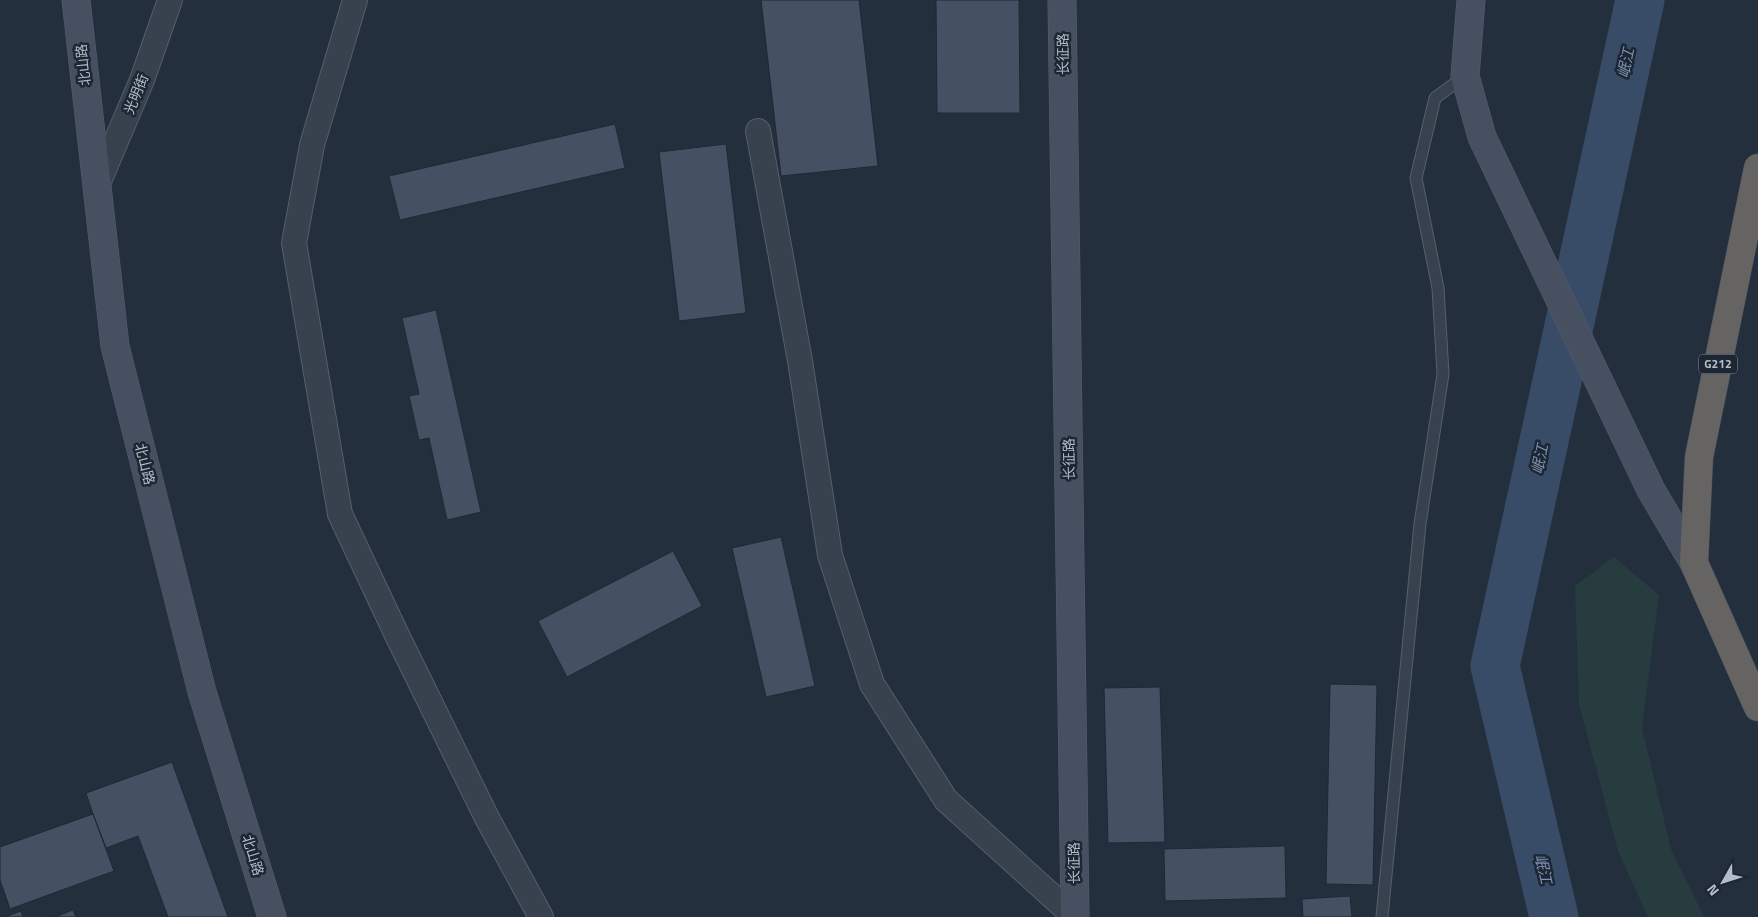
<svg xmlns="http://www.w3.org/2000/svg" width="1758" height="917" viewBox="0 0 1758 917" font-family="'Titillium Web','Noto Sans SC',sans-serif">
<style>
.green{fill:#263c3f}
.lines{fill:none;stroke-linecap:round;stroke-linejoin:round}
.river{stroke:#394c67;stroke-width:49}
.building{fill:#455162;stroke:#1f2835}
.service-casing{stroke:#565f6c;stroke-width:13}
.minor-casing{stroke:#565f6c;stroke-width:26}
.secondary-casing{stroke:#565f6c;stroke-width:29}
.trunk-casing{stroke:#434c59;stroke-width:29}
.service{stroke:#38414e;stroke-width:11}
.minor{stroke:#38414e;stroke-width:24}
.secondary{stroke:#465061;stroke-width:28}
.trunk{stroke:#656462;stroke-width:28}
.labels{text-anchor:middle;stroke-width:5;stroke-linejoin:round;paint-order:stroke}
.shield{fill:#1d2633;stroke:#878f9c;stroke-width:1}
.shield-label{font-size:12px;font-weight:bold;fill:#b4bcc9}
.street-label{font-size:14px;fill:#b4bcc9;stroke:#1d2633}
.water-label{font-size:15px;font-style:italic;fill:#7c92b1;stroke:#1d2633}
</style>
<rect width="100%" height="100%" fill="#242f3e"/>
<path class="green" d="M1614 557 1659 595 1642 728 1671 849 1704 917H1648L1618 851 1579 704 1575 586Z"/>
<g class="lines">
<path class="river" d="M1554 917 1495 666 1640 0"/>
</g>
<path class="building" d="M761 0H859L878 166 781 176Z
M936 0H1019L1020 113H937Z
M615 124 625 168 400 220 389 176Z
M726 144 746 313 679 321 659 152Z
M436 310 481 512 447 520 429 438 419 440 409 396 419 394 402 318Z
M781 537 815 686 766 697 732 548Z
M673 551 702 606 567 677 538 621Z
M1330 684 1377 685 1373 885 1326 884Z
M1160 687 1165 842 1108 843 1104 688Z
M172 762 228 917H168L138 836 106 848 93 814 86 793Z
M93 814 114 871 10 909 0 880V847Z
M1285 846 1286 898 1165 901 1164 849Z
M1350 896 1352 917H1303L1302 899Z
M73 910 76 917H55Z
M21 911 23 917H4Z"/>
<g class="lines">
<g class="service-casing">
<path id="service" d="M1382 917 1420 524 1443 374 1438 288 1416 178 1435 98 1465 76"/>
</g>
<g class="minor-casing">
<path id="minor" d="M355 0 312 145 294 243 340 514 396 633 487 818 541 917
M758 131 800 361 830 555 872 684 946 800 1075 917
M97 186 142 80 170 0"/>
</g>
<g class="secondary-casing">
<path id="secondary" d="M76 0 115 346 202 692 272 917
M1062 0 1075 917
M1471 0 1465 76 1482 137 1651 490 1694 563"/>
</g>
<g class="trunk-casing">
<path id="trunk" d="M1758 168 1699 457 1694 563 1758 707"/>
</g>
<use href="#service" class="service"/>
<use href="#minor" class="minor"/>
<use href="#secondary" class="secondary"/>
<use href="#trunk" class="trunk"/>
</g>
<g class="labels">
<rect class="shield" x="1699" y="354.5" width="38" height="19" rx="4"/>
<g class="shield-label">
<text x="1718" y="368">G212</text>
</g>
<g class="street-label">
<text transform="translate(1063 54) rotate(-91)" y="5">长征路</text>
<text transform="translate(83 65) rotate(-96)" y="5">北山路</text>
<text transform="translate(136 94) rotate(-68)" y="5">光明街</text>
<text transform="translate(1069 459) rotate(-91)" y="5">长征路</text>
<text transform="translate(145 464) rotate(76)" y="5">北山路</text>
<text transform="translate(253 855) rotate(73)" y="5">北山路</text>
<text transform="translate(1074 863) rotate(-91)" y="5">长征路</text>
</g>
<g class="water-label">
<text transform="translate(1626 63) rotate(-78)" y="5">岷江</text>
<text transform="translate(1540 459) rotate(-78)" y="5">岷江</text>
<text transform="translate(1543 869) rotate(77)" y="5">岷江</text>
</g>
</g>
<g transform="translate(1723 882) rotate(231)" stroke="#1d2633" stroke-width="4" paint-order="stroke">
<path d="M0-4L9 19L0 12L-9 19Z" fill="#b4bcc9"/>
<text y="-8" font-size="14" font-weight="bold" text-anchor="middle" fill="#b4bcc9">N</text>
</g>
</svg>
